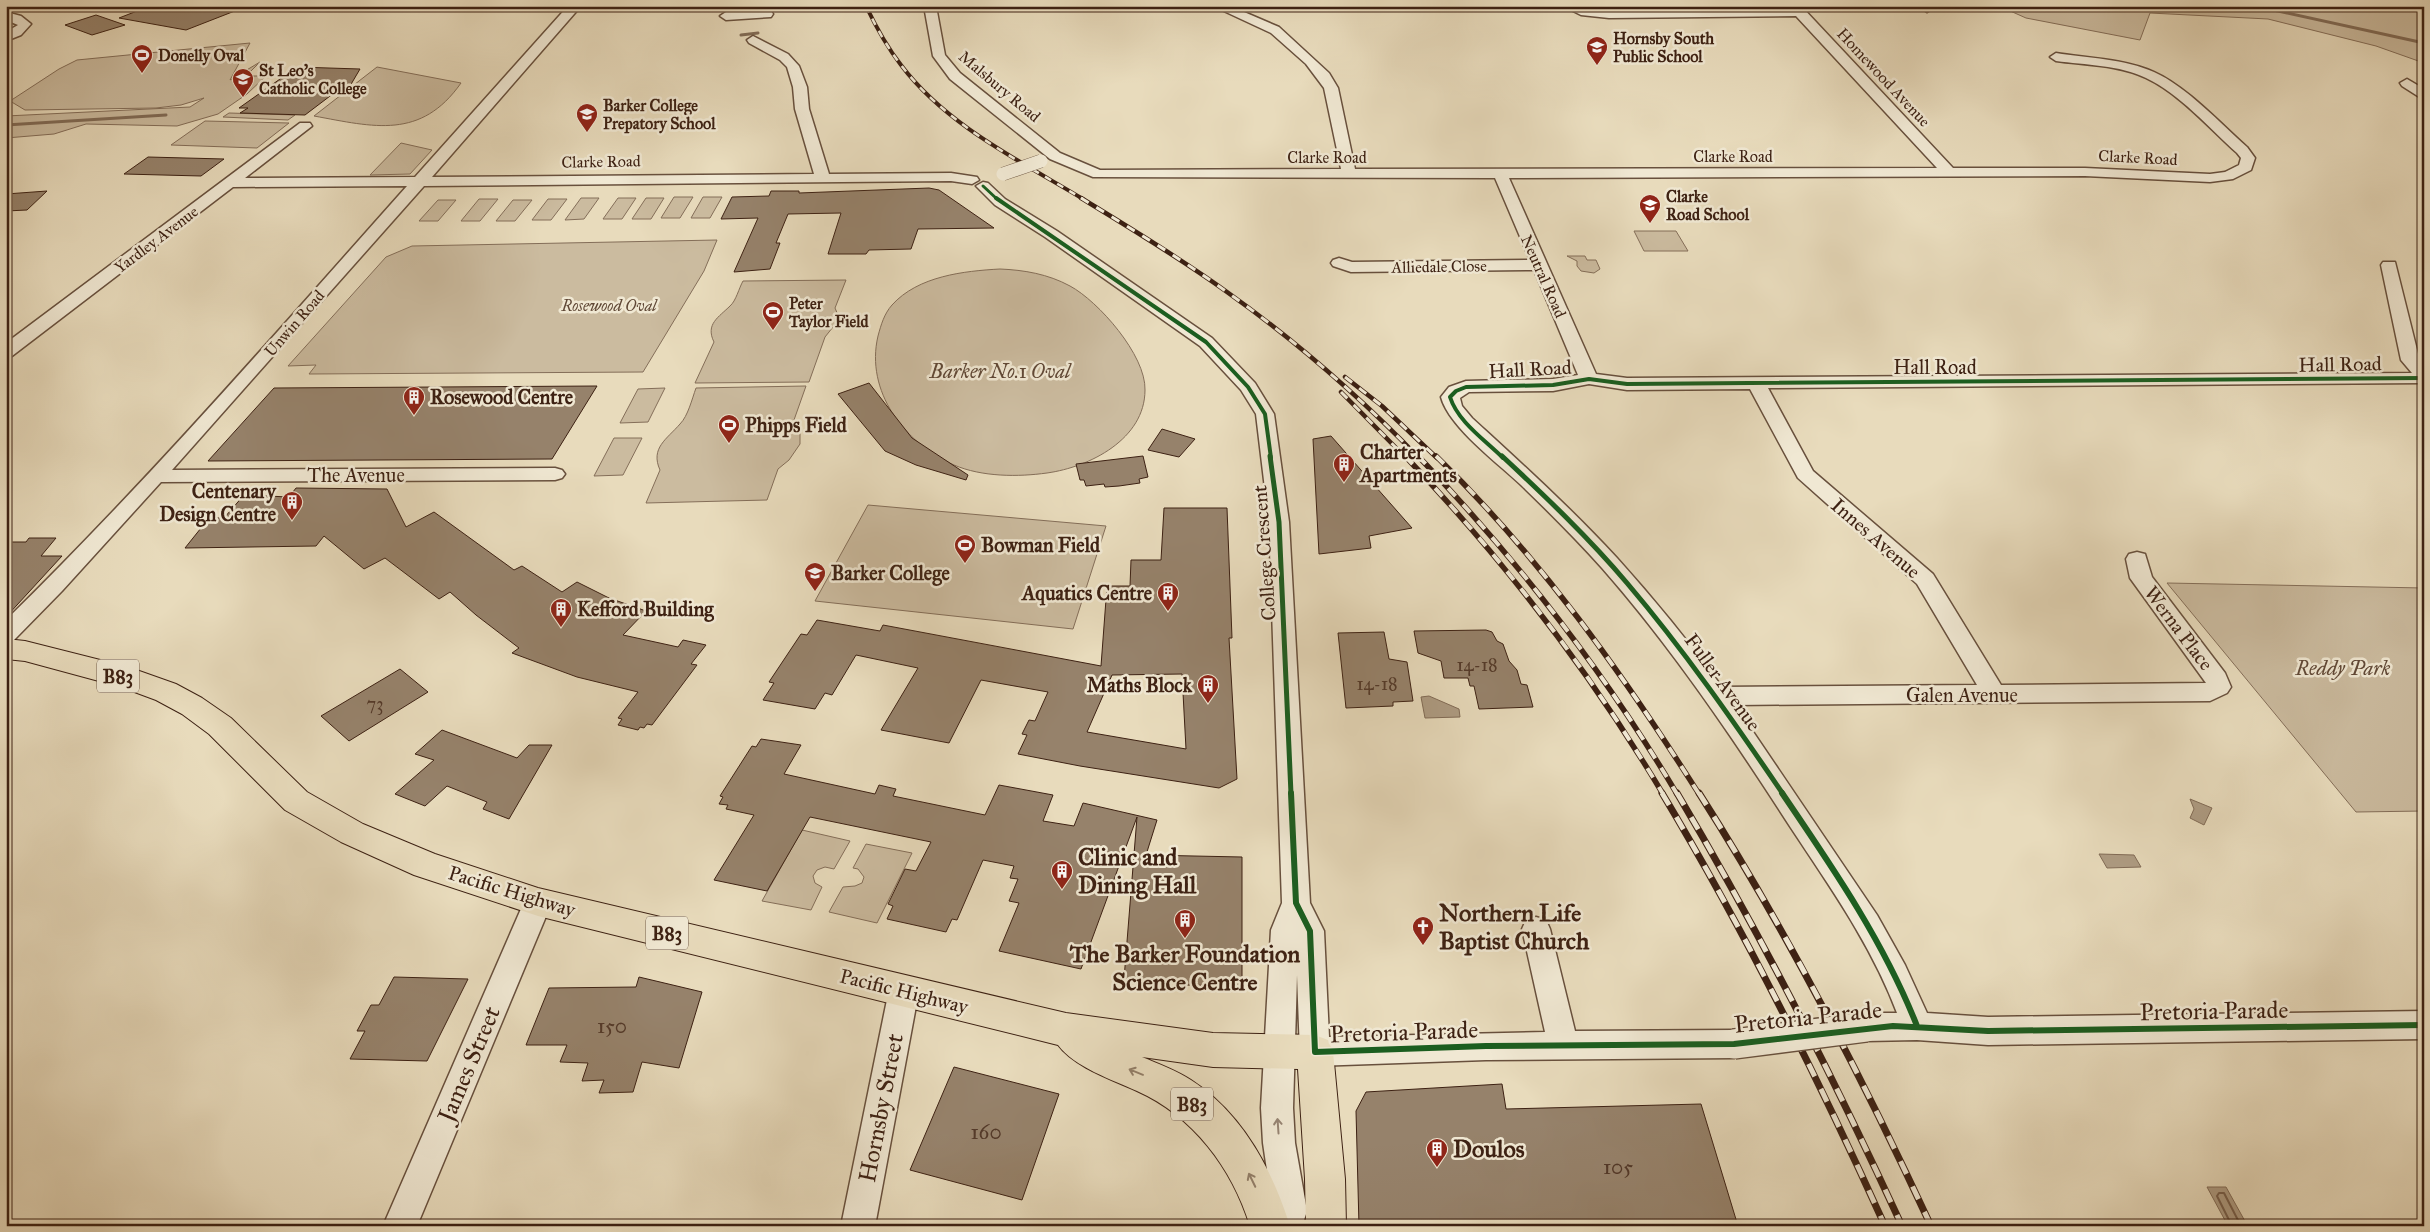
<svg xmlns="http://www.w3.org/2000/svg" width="2430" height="1232" viewBox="0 0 2430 1232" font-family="'IM FELL Great Primer',serif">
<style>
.green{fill:#cbbb9f;stroke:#846e59}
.water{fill:#ae9c83;stroke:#816b56}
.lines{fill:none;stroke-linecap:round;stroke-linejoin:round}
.shore{stroke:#765e4b;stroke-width:2}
.stream{stroke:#816b56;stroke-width:3}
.building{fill:#96826b;stroke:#3d2113;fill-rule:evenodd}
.minor-casing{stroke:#68503d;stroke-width:3}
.major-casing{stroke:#3d2113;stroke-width:2}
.minor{fill:#f0e8d3;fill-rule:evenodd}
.major{fill:#e8dbbc;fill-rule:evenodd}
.rail-far3-casing{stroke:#3d2113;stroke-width:4}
.rail-far2-casing{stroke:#3d2113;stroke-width:4.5}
.rail-far1-casing{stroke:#3d2113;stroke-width:5.5}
.rail-casing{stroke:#3d2113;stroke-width:7}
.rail-far3{stroke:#f0e8d3;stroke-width:2.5;stroke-dasharray:7;stroke-linecap:butt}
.rail-far2{stroke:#f0e8d3;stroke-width:3;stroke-dasharray:9;stroke-linecap:butt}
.rail-far1{stroke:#f0e8d3;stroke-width:4;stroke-dasharray:11;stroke-linecap:butt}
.rail{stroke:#f0e8d3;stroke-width:5;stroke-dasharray:14;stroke-linecap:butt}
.minor-bridge-far1-casing{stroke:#68503d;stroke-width:14;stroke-linecap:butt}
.minor-bridge-casing{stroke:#68503d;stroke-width:32;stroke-linecap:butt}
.minor-bridge-far1{stroke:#f0e8d3;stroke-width:13}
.minor-bridge{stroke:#f0e8d3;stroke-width:29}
.cycleway-far3-casing{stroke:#f0e8d3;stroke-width:5}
.cycleway-far2-casing{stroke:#f0e8d3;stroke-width:6}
.cycleway-far1-casing{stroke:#f0e8d3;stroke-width:8}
.cycleway-casing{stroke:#f0e8d3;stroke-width:9}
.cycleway-far3{stroke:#1b5e20;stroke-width:3}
.cycleway-far2{stroke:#1b5e20;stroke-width:4}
.cycleway-far1{stroke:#1b5e20;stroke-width:5}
.cycleway{stroke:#1b5e20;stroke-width:6}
.oneway{stroke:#927e68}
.oneway2{stroke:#968473}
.labels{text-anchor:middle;stroke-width:5;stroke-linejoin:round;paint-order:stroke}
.far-poi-label{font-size:16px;font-weight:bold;fill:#3d2113;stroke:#f0e8d3;text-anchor:start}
.far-street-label{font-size:16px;fill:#3d2113;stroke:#f0e8d3}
.far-park-label{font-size:16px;font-style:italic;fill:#604836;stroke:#f0e8d3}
.number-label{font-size:18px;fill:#533929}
.shield{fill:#f0e8d3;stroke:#735d4d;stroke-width:1}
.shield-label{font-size:19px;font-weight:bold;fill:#3d2113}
.street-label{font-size:20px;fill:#3d2113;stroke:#f0e8d3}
.park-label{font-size:20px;font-style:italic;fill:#604836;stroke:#f0e8d3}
.poi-label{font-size:20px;font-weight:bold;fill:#3d2113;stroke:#f0e8d3;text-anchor:start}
.near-number-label{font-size:21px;fill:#533929}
.near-poi-label{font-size:24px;font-weight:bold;fill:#3d2113;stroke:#f0e8d3;text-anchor:start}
.near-street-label{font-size:24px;fill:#3d2113;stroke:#f0e8d3}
</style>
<rect width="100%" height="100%" fill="#e8dbbc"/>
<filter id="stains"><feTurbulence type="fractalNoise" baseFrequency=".004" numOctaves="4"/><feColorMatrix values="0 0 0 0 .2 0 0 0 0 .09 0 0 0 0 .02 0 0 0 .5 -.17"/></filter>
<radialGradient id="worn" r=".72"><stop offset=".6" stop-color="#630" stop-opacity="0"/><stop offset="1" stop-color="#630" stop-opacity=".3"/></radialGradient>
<path class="green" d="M1999 6H2424V63L2376 46 2268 19 2150 13 2140 40 2026 18Z
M250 43 230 80 260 62 246 76H266L247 94 218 114 177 126 86 124 54 134 6 138V116L190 107 204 98 181 105 156 108 25 110 10 101 59 69 77 60Z
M377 67 461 83C421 140 374 127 314 116Z
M229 113 295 115 288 120 223 117Z
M205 121 289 123 257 148 171 145Z
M401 143 432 150 410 174 370 175Z
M674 197H693L680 218H661Z
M703 197H722L710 218H691Z
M581 198H599L584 219 565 220Z
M618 198H636L622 219H603Z
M646 198H664L651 219H632Z
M479 199H498L480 221H461Z
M548 199H567L551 220H532Z
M438 200H456L438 221H419Z
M513 200H532L515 221H496Z
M1634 231H1676L1688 251H1644Z
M717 240 704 271 643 372 309 374 316 365 288 366 386 257 412 246Z
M1567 256H1585L1587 260H1596L1600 269 1594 273 1581 271 1577 266V261Z
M1000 269C1024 270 1048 274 1070 286 1098 301 1146 355 1145 390 1145 439 1090 467 1047 473 1018 477 982 477 954 465 904 443 865 391 878 336 881 325 884 314 892 305 918 276 964 271 1000 269Z
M846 280 835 308 838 315 837 322 825 337 809 382 695 383 714 342C705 324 719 317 730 306 736 301 739 288 743 281Z
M806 386 794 420 800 428V444L789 460 778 469 767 500 646 503 660 470C650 448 667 439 680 424 688 416 692 399 696 388Z
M665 388 648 422 620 423 638 389Z
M614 438H642L623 475 594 476Z
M868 505 1106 526 1073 629 815 601Z
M2167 583 2424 588V811L2356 812Z
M802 830 850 841 834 869 825 867 817 870 813 876 815 883 822 887 811 910 762 901Z
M866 844 912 853 877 923 829 912 843 887 855 886 862 883 864 877 858 869 853 868Z"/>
<path class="water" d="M1429 696 1459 709 1460 717 1425 718 1421 697Z
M2190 799 2212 808 2204 825 2190 818 2194 809Z
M2099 854 2134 855 2141 867 2107 868Z
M2207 1187H2226L2246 1223 2227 1224Z"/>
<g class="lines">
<path class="shore" d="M2232 1226 2217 1196 2219 1193H2224L2241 1226"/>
<path class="stream" d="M2255 6 2424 43
M741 35 758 33
M6 125 166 115"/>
</g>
<path class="building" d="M150 6H245V7L186 30 119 18Z
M96 15 125 25 92 35 65 25Z
M297 67 360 69 350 86 338 90 305 115 240 113 248 108H239Z
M148 157 224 159 201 176 124 174Z
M929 188 939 190 994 228 918 229 911 249 869 250 866 254H828L841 213 788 214 776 243H780L770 269 734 272 758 218 721 219 732 197 769 196 771 191H799V193Z
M47 191 27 210 6 211V194Z
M869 383 912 438 968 475 966 480 916 465 885 451 838 394Z
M597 386 552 459 208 461 274 388Z
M1162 429 1195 439 1179 457 1148 450Z
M1331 436 1412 528 1369 536 1371 548 1319 554 1313 439Z
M1143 456 1148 477 1139 479 1140 483 1119 486 1105 487 1104 484 1086 486 1084 480H1080L1076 464Z
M296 488 387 489 406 527 434 512 514 570 522 566 562 592 577 582 609 598 646 611 623 635 678 647 683 640 706 645 691 664 697 665 652 725 647 724 644 728 640 727 638 730 618 725 622 719 618 718 638 692 577 677 512 653 519 648 476 615 450 592 439 599 385 558 364 569 324 536 316 546 185 548 209 518H224L244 495 289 497Z
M1164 508H1227L1232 638H1229L1237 779 1219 788 1080 766 1018 754 1027 735 1022 734 1029 720 1035 721 1048 692 981 680 949 743 881 730 918 668 856 655 832 695 825 693 815 709 763 700 774 683 769 682 801 634 807 635 817 620 880 631 883 625 1101 666 1107 586H1130L1131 560H1161ZM1182 674 1186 749 1087 732 1112 675Z
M29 538H56L41 556H62L6 617V542H26Z
M1486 630 1492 632 1497 641 1503 644 1509 661 1517 670 1521 684 1527 685 1533 707 1479 709 1474 686H1470L1468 678H1444L1441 661 1418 653 1414 631Z
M1384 632 1389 659 1407 662 1413 701 1393 702V706L1346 708 1338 633Z
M400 669 428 692 349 741 321 716Z
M442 730 517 758 529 745H552L509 819 483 809 487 802 447 786 425 806 395 794 434 760 415 754Z
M761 739 801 745 784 774 875 794 879 785 896 789 893 796 985 815 999 785 1053 795 1043 821 1074 826 1083 803 1157 820 1146 855 1242 857V986L1183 985 1184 981 1124 979 1137 817 1081 969 999 951 1019 903 1009 901 1018 879 1010 878 1014 866 983 860 957 920 952 919 946 932 887 919 893 906 888 904 905 869 916 871 931 842 810 817 767 891 714 880 754 815 726 809 728 805 719 804 723 797 720 796 752 746 756 747Z
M394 977 468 979 427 1061 350 1059 365 1031H357L371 1005H379Z
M639 977 702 992 679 1068 642 1062 633 1092 599 1093 604 1080 582 1081 588 1063 560 1062 567 1045H526L549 988 636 987Z
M954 1067 1059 1094 1022 1200 910 1170Z
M1502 1084 1506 1109 1701 1104 1738 1226H1359L1356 1111 1366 1092Z"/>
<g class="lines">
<g class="minor-casing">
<path id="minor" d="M568 6H581L432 177 814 174 795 109 793 87 787 67 780 60 749 43 747 40 753 36 788 54 799 66 807 87 809 109 829 174 951 173 977 177 979 180 972 184 951 181 424 186 172 470 555 468 562 470 565 474 562 478 555 480 161 482 62 591 14 640 6 642V620C147 482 276 333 407 186L233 187 12 356 6 357V343L300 123H310L312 126 245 178 415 177Z
M924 6H936L945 55 960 73 1060 153 1100 170 1341 169 1324 88 1306 64 1271 33 1213 6H1230L1279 27 1329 73 1338 88 1355 169 1937 168 1796 16 1609 18 1581 15 1563 6 1609 10 1790 9 1788 6H1801L1953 168H2085L2210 174 2225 172 2239 165 2241 158 2237 153C2209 128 2180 94 2146 78 2120 65 2085 65 2056 61L2050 57 2056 53C2088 58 2125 59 2154 72 2186 86 2221 124 2247 147L2255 158 2251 170 2233 179 2210 182 2085 176 1509 178 1596 374 1627 378 2412 373 2401 360 2381 265 2383 262H2395L2419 358 2424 364V383L1768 388 1813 471 1933 574 2001 685 2206 683 2130 578 2126 559 2129 554 2137 552 2145 554 2152 577 2225 673 2231 687 2227 693 2210 701 1735 705 1877 915 1905 965 1927 1013 1988 1017 2424 1011V1039L1988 1045 1917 1040 1866 1041 1855 1037 1851 1027 1855 1017 1866 1013H1897C1872 946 1830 887 1791 828 1733 738 1673 649 1602 568 1576 539 1549 512 1521 485 1498 463 1449 427 1441 397L1449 387 1466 381 1553 379 1578 375 1534 270 1351 272 1333 266 1331 263 1333 260 1339 258 1352 262 1530 260 1495 178 1093 177 1050 159 950 79 933 56ZM1589 384 1627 390 1750 389 1798 478 1917 584 1977 685 1722 687C1689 642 1654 599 1617 558 1571 508 1521 463 1472 418L1462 406 1460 398 1469 392 1553 391Z
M1918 6H1932L1933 8 1927 12Z
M767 10 771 11 773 14 771 17 726 20 720 16 726 12Z
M6 12 21 16 31 24 21 35 6 41V32L18 25 6 20Z
M2407 79 2424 89V100L2402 86 2400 83Z
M983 182 988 183 1005 199 1057 231 1212 338 1255 383 1274 414 1289 522 1310 903 1324 931 1329 1037 1545 1032 1522 929 1526 920 1536 917 1546 920 1550 929 1575 1031 1734 1030 1745 1034 1749 1044 1745 1054 1734 1058 1486 1060 1315 1066 1304 1062 1300 1052 1297 975 1293 1108 1295 1143 1307 1211 1302 1226H1268L1273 1211 1263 1143 1261 1108 1271 930 1282 903 1269 522 1256 414 1241 390 1200 346 1045 237 995 205 976 186Z
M538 890 548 894 552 902 417 1226H383L524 902 528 894Z
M904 977 914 981 919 990 875 1226H841L889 990 894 981Z"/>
</g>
<g class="major-casing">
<path id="major" d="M6 639 25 641 128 667 176 684 202 698 231 718 307 792 363 824 435 854 538 888 1066 1013 1213 1033 1315 1035 1328 1040 1333 1052 1345 1179 1346 1226H1306L1305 1179 1298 1069 1213 1067 1142 1057C1159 1064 1176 1070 1191 1080 1242 1113 1272 1169 1290 1226H1250C1232 1168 1193 1116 1137 1091 1113 1080 1074 1067 1058 1045L538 916 414 875 341 842 285 810 209 734 182 714 156 700 121 687 25 661 6 659Z"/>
</g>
<use href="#minor" class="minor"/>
<use href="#major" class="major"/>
<g class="rail-far3-casing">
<path id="rail-far3" d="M866 6C876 27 887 47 901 65 946 125 1020 161 1083 199"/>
</g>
<g class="rail-far2-casing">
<path id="rail-far2" d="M1081 198C1130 228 1180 258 1227 292 1296 341 1360 397 1419 458
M1345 377 1382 406 1437 458
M1341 392 1406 458"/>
</g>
<g class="rail-far1-casing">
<path id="rail-far1" d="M1405 456C1505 561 1589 670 1663 794
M1418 456C1517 559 1604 671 1677 794
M1436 456C1539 556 1623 674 1699 794"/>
</g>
<g class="rail-casing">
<path id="rail" d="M1662 793C1746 933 1818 1078 1885 1226
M1677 793C1760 933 1834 1078 1902 1226
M1699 793C1787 931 1862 1077 1931 1226"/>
</g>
<use href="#rail-far3" class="rail-far3"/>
<use href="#rail-far2" class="rail-far2"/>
<use href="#rail-far1" class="rail-far1"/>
<use href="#rail" class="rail"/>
<g class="minor-bridge-far1-casing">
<path id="minor-bridge-far1" d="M1003 174 1041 161"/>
</g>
<g class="minor-bridge-casing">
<path id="minor-bridge" d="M1734 1044 1866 1027"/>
</g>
<use href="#minor-bridge-far1" class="minor-bridge-far1"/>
<use href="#minor-bridge" class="minor-bridge"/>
<g class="cycleway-far3-casing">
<path id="cycleway-far3" d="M983 186 997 199"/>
</g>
<g class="cycleway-far2-casing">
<path id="cycleway-far2" d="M996 198 1206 342 1248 387 1265 414 1271 458
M1503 458C1485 440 1458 422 1450 397L1456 391 1466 387 1553 385 1589 379 1627 384 2424 378"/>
</g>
<g class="cycleway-far1-casing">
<path id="cycleway-far1" d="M1270 456 1279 522 1291 794
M1502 456C1546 497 1589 538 1627 583 1684 650 1734 722 1783 794"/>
</g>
<g class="cycleway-casing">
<path id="cycleway" d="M1291 793 1296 903 1310 931 1315 1052 1486 1046 1734 1044 1893 1026 1988 1031 2424 1025
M1782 793C1833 868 1884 942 1917 1026"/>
</g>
<use href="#cycleway-far3" class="cycleway-far3"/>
<use href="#cycleway-far2" class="cycleway-far2"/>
<use href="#cycleway-far1" class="cycleway-far1"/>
<use href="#cycleway" class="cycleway"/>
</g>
<defs><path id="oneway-shaft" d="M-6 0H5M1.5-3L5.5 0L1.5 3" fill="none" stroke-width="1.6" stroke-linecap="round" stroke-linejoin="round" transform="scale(1.25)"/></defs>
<g class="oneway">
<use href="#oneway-shaft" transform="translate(1136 1072) rotate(-158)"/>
<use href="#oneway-shaft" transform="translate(1252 1180) rotate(-116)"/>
</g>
<use class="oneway2" href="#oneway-shaft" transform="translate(1278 1126) rotate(-94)"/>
<defs>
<g id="school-pin" transform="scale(1.125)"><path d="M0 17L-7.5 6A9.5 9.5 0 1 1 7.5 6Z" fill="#8f2418" stroke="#f0e8d3"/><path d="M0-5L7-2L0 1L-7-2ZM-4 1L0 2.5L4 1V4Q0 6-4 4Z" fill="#fff"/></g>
<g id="stadium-pin" transform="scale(1.125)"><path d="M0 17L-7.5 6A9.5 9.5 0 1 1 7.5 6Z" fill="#8f2418" stroke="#f0e8d3"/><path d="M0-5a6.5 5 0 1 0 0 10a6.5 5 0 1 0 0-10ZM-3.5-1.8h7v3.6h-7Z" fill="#fff"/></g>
<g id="building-pin" transform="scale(1.125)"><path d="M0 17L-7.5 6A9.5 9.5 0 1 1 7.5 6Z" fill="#8f2418" stroke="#f0e8d3"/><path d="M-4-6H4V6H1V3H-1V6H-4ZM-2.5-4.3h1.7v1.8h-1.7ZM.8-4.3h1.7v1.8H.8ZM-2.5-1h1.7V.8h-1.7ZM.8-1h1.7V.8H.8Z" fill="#fff"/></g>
<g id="church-pin" transform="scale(1.125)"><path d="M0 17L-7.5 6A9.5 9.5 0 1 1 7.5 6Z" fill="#8f2418" stroke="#f0e8d3"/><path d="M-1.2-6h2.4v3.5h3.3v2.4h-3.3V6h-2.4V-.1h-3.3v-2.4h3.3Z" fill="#fff"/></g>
</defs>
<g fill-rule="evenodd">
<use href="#school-pin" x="1597" y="47"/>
<use href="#stadium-pin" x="142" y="55"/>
<use href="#school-pin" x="243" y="79"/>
<use href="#school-pin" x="587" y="114"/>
<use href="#school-pin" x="1650" y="205"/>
<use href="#stadium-pin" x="773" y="312"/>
<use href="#building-pin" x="414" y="397"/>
<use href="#stadium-pin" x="729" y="425"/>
<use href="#building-pin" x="1344" y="464"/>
<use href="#building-pin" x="292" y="502"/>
<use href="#stadium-pin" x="965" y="545"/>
<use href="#school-pin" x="815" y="573"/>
<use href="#building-pin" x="1168" y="593"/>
<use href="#building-pin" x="561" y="609"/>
<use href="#building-pin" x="1208" y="685"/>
<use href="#building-pin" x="1062" y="871"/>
<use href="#building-pin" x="1185" y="920"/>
<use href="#church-pin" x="1423" y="927"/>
<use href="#building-pin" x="1437" y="1149"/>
</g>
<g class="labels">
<g class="far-poi-label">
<text x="1613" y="44">Hornsby South<tspan x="1613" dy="18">Public School</tspan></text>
<text x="158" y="61">Donelly Oval</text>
<text x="259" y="76">St Leo's<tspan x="259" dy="18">Catholic College</tspan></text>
<text x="603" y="111">Barker College<tspan x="603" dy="18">Prepatory School</tspan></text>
<text x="1666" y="202">Clarke<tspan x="1666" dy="18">Road School</tspan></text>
<text x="789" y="309">Peter<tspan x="789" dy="18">Taylor Field</tspan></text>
</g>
<g class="far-street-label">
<text transform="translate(1884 77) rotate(47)" y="6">Homewood Avenue</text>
<text transform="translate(1000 86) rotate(40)" y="6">Malsbury Road</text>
<text x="1733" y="162">Clarke Road</text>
<text x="1327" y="163">Clarke Road</text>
<text transform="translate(2138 157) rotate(3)" y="6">Clarke Road</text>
<text transform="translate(601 161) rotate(-1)" y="6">Clarke Road</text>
<text transform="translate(156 239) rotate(-37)" y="6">Yardley Avenue</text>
<text transform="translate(1439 266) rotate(-1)" y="6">Alliedale Close</text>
<text transform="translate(1544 276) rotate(66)" y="6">Neutral Road</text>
<text transform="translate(294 323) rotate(-49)" y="6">Unwin Road</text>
</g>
<g class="far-park-label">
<text x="609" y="311">Rosewood Oval</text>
</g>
<g class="number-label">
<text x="1477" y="671">14-18</text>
<text x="1377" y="690">14-18</text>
<text x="375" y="710">73</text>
</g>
<g class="shield">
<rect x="97" y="659.5" width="42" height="33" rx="4"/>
<rect x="646" y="916.5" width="42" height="33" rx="4"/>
<rect x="1171" y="1087.5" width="42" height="33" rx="4"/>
</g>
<g class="shield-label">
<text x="118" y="683">B83</text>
<text x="667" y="940">B83</text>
<text x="1192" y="1111">B83</text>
</g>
<g class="street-label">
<text transform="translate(2340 364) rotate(-1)" y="7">Hall Road</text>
<text x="1935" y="374">Hall Road</text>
<text transform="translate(1530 369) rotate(-3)" y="7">Hall Road</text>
<text x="356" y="482">The Avenue</text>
<text transform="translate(1876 538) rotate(41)" y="7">Innes Avenue</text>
<text transform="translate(1264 553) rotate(-94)" y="7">College Crescent</text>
<text transform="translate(2179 628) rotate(53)" y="7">Werna Place</text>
<text transform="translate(1723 682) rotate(54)" y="7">Fuller Avenue</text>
<text x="1962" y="702">Galen Avenue</text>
<text transform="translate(512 891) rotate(17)" y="7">Pacific Highway</text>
<text transform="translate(904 991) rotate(14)" y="7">Pacific Highway</text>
</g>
<g class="park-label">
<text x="1000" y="378">Barker No.1 Oval</text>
<text x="2343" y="675">Reddy Park</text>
</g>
<g class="poi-label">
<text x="430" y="404">Rosewood Centre</text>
<text x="745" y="432">Phipps Field</text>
<text x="1360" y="459">Charter<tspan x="1360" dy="23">Apartments</tspan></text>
<text x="276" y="498" text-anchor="end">Centenary<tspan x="276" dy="23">Design Centre</tspan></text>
<text x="981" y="552">Bowman Field</text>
<text x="831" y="580">Barker College</text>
<text x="1152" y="600" text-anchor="end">Aquatics Centre</text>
<text x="577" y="616">Kefford Building</text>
<text x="1192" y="692" text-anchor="end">Maths Block</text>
</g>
<g class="near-number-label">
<text x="612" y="1033">150</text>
<text x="986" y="1139">160</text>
<text x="1618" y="1174">105</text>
</g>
<g class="near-poi-label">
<text x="1078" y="865">Clinic and<tspan x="1078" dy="28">Dining Hall</tspan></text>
<text x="1439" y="921">Northern Life<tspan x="1439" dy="28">Baptist Church</tspan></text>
<text x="1185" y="962" text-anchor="middle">The Barker Foundation<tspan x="1185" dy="28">Science Centre</tspan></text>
<text x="1453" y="1157">Doulos</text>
</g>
<g class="near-street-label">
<text transform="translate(2214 1011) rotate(-1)" y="8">Pretoria Parade</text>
<text transform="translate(1808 1017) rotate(-6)" y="8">Pretoria Parade</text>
<text transform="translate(1404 1032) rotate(-2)" y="8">Pretoria Parade</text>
<text transform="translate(469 1064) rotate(-67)" y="8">James Street</text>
<text transform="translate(881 1108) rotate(-79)" y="8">Hornsby Street</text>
</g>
</g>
<rect width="2430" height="1232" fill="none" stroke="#e8dbbc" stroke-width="25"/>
<rect x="8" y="8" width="2415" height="1217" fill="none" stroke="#3d2113" stroke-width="2.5"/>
<rect x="12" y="12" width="2405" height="1207" fill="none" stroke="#3d2113"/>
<rect width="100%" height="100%" filter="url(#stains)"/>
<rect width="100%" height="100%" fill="url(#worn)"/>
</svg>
